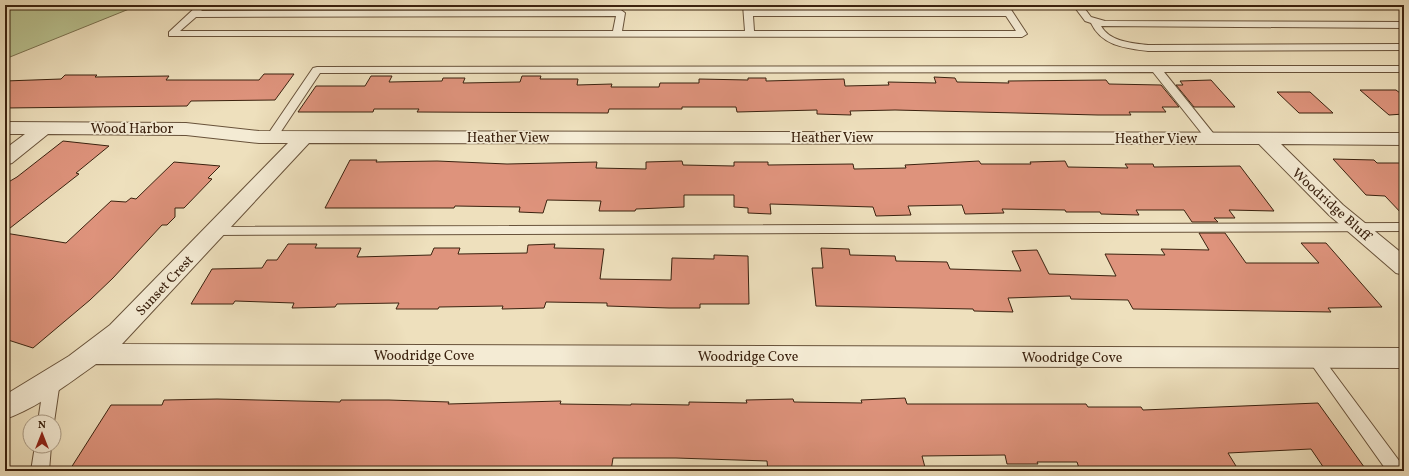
<svg xmlns="http://www.w3.org/2000/svg" width="1409" height="476" viewBox="0 0 1409 476" font-family="Vollkorn,serif">
<style>
.green{fill:#b9c290;stroke:#7a7250}
.building{fill:#de937c;stroke:#3b220f}
.lines{fill:none;stroke-linecap:round;stroke-linejoin:round}
.service-casing{stroke:#68523a;stroke-width:2}
.minor-casing{stroke:#68523a;stroke-width:2}
.service{fill:#f4ebd4;fill-rule:evenodd}
.minor{fill:#f4ebd4;fill-rule:evenodd}
.labels{text-anchor:middle;stroke-width:3.5;stroke-linejoin:round;paint-order:stroke}
.street-label{font-size:14px;fill:#3b220f;stroke:#f4ebd4}
</style>
<rect width="100%" height="100%" fill="#eee0bd"/>
<filter id="stains"><feTurbulence type="fractalNoise" baseFrequency=".005" numOctaves="4"/><feColorMatrix values="0 0 0 0 .2 0 0 0 0 .09 0 0 0 0 .02 0 0 0 .5 -.17"/></filter>
<radialGradient id="worn" r=".72"><stop offset=".6" stop-color="#630" stop-opacity="0"/><stop offset="1" stop-color="#630" stop-opacity=".3"/></radialGradient>
<path class="green" d="M5 5H139L5 59Z"/>
<path class="building" d="M264 74H294L275 100 191 101 187 106 5 108V81L61 79 65 75H97L95 77 169 76 166 80H259Z
M371 76H392L389 82 442 81 443 78H465L463 83 520 82 522 76H541L540 79H578L577 85 612 84 611 87H659L660 83H699V79L748 80V78H766V81L844 79 845 86 889 85 888 82 936 83 934 77 955 78 957 82 1009 83 1008 81 1106 80 1109 84 1161 85 1179 107H1162L1166 112H1129L1131 115H1098L895 110 850 111 851 115 817 114V110L737 112 736 107H682V109H609L608 113 417 112 419 109H374L373 112H298L316 86H365Z
M1211 80 1235 107H1194L1176 85H1183L1180 81Z
M1360 90H1396L1404 96V114L1389 115Z
M1277 92H1310L1333 113H1299Z
M63 141 109 146 76 173 79 174 5 232V184L17 177Z
M1333 159 1374 160 1377 163H1404V216L1385 196 1366 195Z
M350 160H377L376 162 437 161 507 164 597 162 596 168 646 169V162L682 161 683 165 734 166V162H768V165L853 164 854 169 906 168 905 165 979 161 981 164H1031L1030 162 1065 161 1068 167 1128 168 1125 164H1153L1154 167 1240 166 1274 211 1229 210 1235 218H1214L1218 222H1192L1184 210H1136L1139 215 1101 214 1100 212H1066L1065 210 1002 209 1004 213 965 214 962 205 908 206 911 215 876 216 873 207 770 204 771 214 748 213V208L734 207V195H684V207L636 209 635 211H599L601 201 547 200 543 213 519 212 520 207 455 206 454 208H325Z
M174 162 220 166 208 178 212 179 184 208H175V217L167 225H162L113 278 90 300 33 348 5 339V233L66 243 111 201 126 202 131 198 136 199Z
M1199 233H1225L1246 263H1319L1301 243H1326L1382 307 1328 308 1331 312 1133 309 1128 300 1071 299 1070 296 1008 298 1013 312 974 311 973 309 816 306 812 268H823L821 248 849 249 850 255 895 256 896 261 947 262 950 269 1021 271 1012 251 1037 250 1049 274 1116 276 1105 254 1165 255 1161 249 1209 250Z
M288 244H317L315 248H361L357 257 431 255 434 248H460L458 254 527 253 528 245 555 244 554 248 604 249 600 279 671 280 672 258 714 259V255L748 256 749 304H700V308H669L607 306V303L546 302 544 308 502 309 503 306 439 307 438 309H396L399 303 337 304 335 307 292 308 294 303 235 301 233 304H191L212 269 262 268 267 260H277Z
M905 398 907 404H1086L1088 407H1141L1143 410 1318 403 1367 471H1326L1311 449 1228 453 1239 471H1080L1077 462H1037L1038 464H1007L1005 455 922 456 926 471 803 468V471H768L767 461 676 458H613L611 471H563V469L489 471H69L111 405H162L164 400 217 399 340 402 341 400H389L449 402 448 404 561 401 560 404 631 405V404L689 405V402L747 403 746 400 793 399 794 402 862 403 861 400Z"/>
<g class="lines">
<g class="service-casing">
<path id="service" d="M198 5H207L201 11 621 10 625 13 622 31H745L743 5H751L752 10H1003L1000 5H1008L1027 34 1022 37 169 36V32ZM616 16 613 31H180L196 17ZM753 16H1006L1016 31H754Z
M1073 5H1082L1091 17 1105 21 1404 22V28L1101 26C1110 42 1132 43 1148 45L1404 44V50L1148 51C1125 48 1102 46 1091 23L1085 21Z
M1404 66V72H1164L1217 138 1211 141 1207 140 1153 72 320 73 276 139 272 140 266 137 313 68 317 67Z
M1404 223V231L215 235 210 234 209 231 210 228 215 227Z
M1314 351 1319 353 1403 466 1404 471H1387L1309 361 1306 357 1309 353Z
M52 375 57 377 60 381 54 422H38L44 381 47 377Z
M35 446H51L49 471H31Z"/>
</g>
<g class="minor-casing">
<path id="minor" d="M5 122 186 123 259 131 1404 133V145L1281 144 1343 205 1404 255V275L1396 273 1329 215 1259 144 309 143 122 344 1404 348V368L96 364C69 383 36 409 5 419V395L69 356 110 325 288 143H259L186 135 48 134 12 163 5 165V149L25 134H5Z"/>
</g>
<use href="#service" class="service"/>
<use href="#minor" class="minor"/>
</g>
<g class="labels">
<g class="street-label">
<text x="132" y="133">Wood Harbor</text>
<text x="508" y="142">Heather View</text>
<text x="832" y="142">Heather View</text>
<text x="1156" y="143">Heather View</text>
<text transform="translate(1332 204) rotate(42)" y="5">Woodridge Bluff</text>
<text transform="translate(164 285) rotate(-47)" y="5">Sunset Crest</text>
<text x="424" y="360">Woodridge Cove</text>
<text x="748" y="361">Woodridge Cove</text>
<text x="1072" y="362">Woodridge Cove</text>
</g>
</g>
<rect width="1409" height="476" fill="none" stroke="#eee0bd" stroke-width="20"/>
<rect x="6" y="6" width="1397" height="464" fill="none" stroke="#3b220f" stroke-width="2"/>
<rect x="10" y="10" width="1389" height="456" fill="none" stroke="#3b220f"/>
<g transform="translate(42 434)"><circle r="19" fill="#f4ebd4" stroke="#aa9b85"/>
<path d="M0-3L7 15L0 10L-7 15Z" fill="#8f2418"/>
<text y="-6" font-size="11" font-weight="bold" text-anchor="middle" fill="#3b220f">N</text>
</g>
<rect width="100%" height="100%" filter="url(#stains)"/>
<rect width="100%" height="100%" fill="url(#worn)"/>
</svg>
